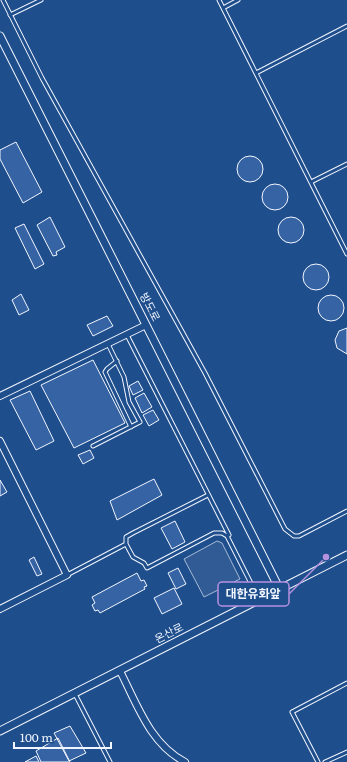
<svg xmlns="http://www.w3.org/2000/svg" width="347" height="762" viewBox="0 0 347 762" font-family="Literata,'Noto Sans KR',serif">
<style>
.parking{fill:#305b95;stroke:#a8bbd7}
.building{fill:#3563a3;stroke:#f2f6ff}
.lines{fill:none;stroke-linecap:round;stroke-linejoin:round}
.service-casing{stroke:#f2f6ff;stroke-width:5}
.minor-casing{stroke:#f2f6ff;stroke-width:8}
.tertiary-casing{stroke:#f2f6ff;stroke-width:9}
.service{stroke:#1f4e8c;stroke-width:3}
.minor{stroke:#1f4e8c;stroke-width:6}
.tertiary{stroke:#1f4e8c;stroke-width:7}
.labels{text-anchor:middle;stroke-width:3;stroke-linejoin:round;paint-order:stroke}
.street-label{font-size:11px;fill:#f2f6ff;stroke:#1f4e8c}
.leader{fill:none;stroke:#b691df;stroke-width:1.5}
.callout-dot{fill:#b691df;stroke:#1f4e8c;stroke-width:1.5}
.callout{fill:#1f4e8c;stroke:#b691df;stroke-width:1.5}
.callout-label{font-size:12px;text-anchor:middle;font-weight:bold;fill:#f2f6ff}
</style>
<rect width="100%" height="100%" fill="#1f4e8c"/>
<path class="parking" d="M217 541 222 543 240 579 204 597 184 559Z"/>
<path class="building" d="M16 142 42 192 23 203 0 159V150Z
M237 169a13 13 0 1 1 26 0a13 13 0 1 1-26 0Z
M262 197a13 13 0 1 1 26 0a13 13 0 1 1-26 0Z
M278 230a13 13 0 1 1 26 0a13 13 0 1 1-26 0Z
M50 217 65 247 56 252 57 255 53 256 37 225Z
M24 224 44 264 35 269 15 228Z
M303 277a13 13 0 1 1 26 0a13 13 0 1 1-26 0Z
M21 294 29 310 19 315 12 300Z
M318 308a13 13 0 1 1 26 0a13 13 0 1 1-26 0Z
M107 316 113 326 93 336 87 325Z
M347 328V354L337 348 335 340 339 331Z
M93 360 125 423 74 448 41 385Z
M138 381 143 390 133 395 129 386Z
M30 391 54 441 36 450 10 400Z
M144 393 152 407 142 413 135 398Z
M153 410 159 420 149 426 143 415Z
M90 450 94 458 83 464 78 455Z
M154 479 162 495 117 520 110 501Z
M0 480 7 492 0 496Z
M175 521 185 542 172 549 161 528Z
M34 557 42 574 37 576 29 560Z
M178 568 186 584 176 589 168 573Z
M137 573 141 581 144 580 147 586 144 587 145 589 100 613 98 610 95 611 92 605 95 603 92 597Z
M174 588 182 604 162 614 154 598Z
M70 726 86 753 69 761 54 733Z
M58 738 70 762H41L36 751Z
M36 756 39 762H25Z"/>
<g class="lines">
<g class="service-casing">
<path id="service" d="M3 0 42 78 205 373 285 529 294 536H299L347 511
M219 0 347 254
M223 8 238 0
M10 15 41 0
M256 73 347 26
M311 182 347 164
M127 335 229 535 227 536
M117 361 107 369 105 372 131 427
M93 446 140 422 129 402 124 377 108 344
M126 544V537L133 533 208 495
M67 575 126 544 133 557 144 563 147 568 214 533H222L227 536 259 599
M75 694 110 762
M318 762 292 712 347 683
M325 762 347 752"/>
</g>
<g class="minor-casing">
<path id="minor" d="M0 396 146 325
M0 441 67 575 0 609
M120 671C137 704 150 744 185 762"/>
</g>
<g class="tertiary-casing">
<path id="tertiary" d="M0 36 279 588
M0 731 347 555"/>
</g>
<use href="#service" class="service"/>
<use href="#minor" class="minor"/>
<use href="#tertiary" class="tertiary"/>
</g>
<g class="labels">
<g class="street-label">
<text transform="translate(150 307) rotate(63)" y="4">방도로</text>
<text transform="translate(169 633) rotate(-27)" y="4">온산로</text>
</g>
</g>
<path class="leader" d="M326 557L289 594"/>
<circle class="callout-dot" cx="326" cy="557" r="4"/>
<rect class="callout" x="218" y="582" width="71" height="24" rx="4"/>
<g class="callout-label">
<text x="253" y="598">대한유화앞</text>
</g>
<path d="M14 742v6h97v-6" fill="none" stroke="#f2f6ff" stroke-width="2"/>
<text x="20" y="742" font-size="12" fill="#f2f6ff" stroke="#1f4e8c" stroke-width="3" paint-order="stroke">100 m</text>
</svg>
